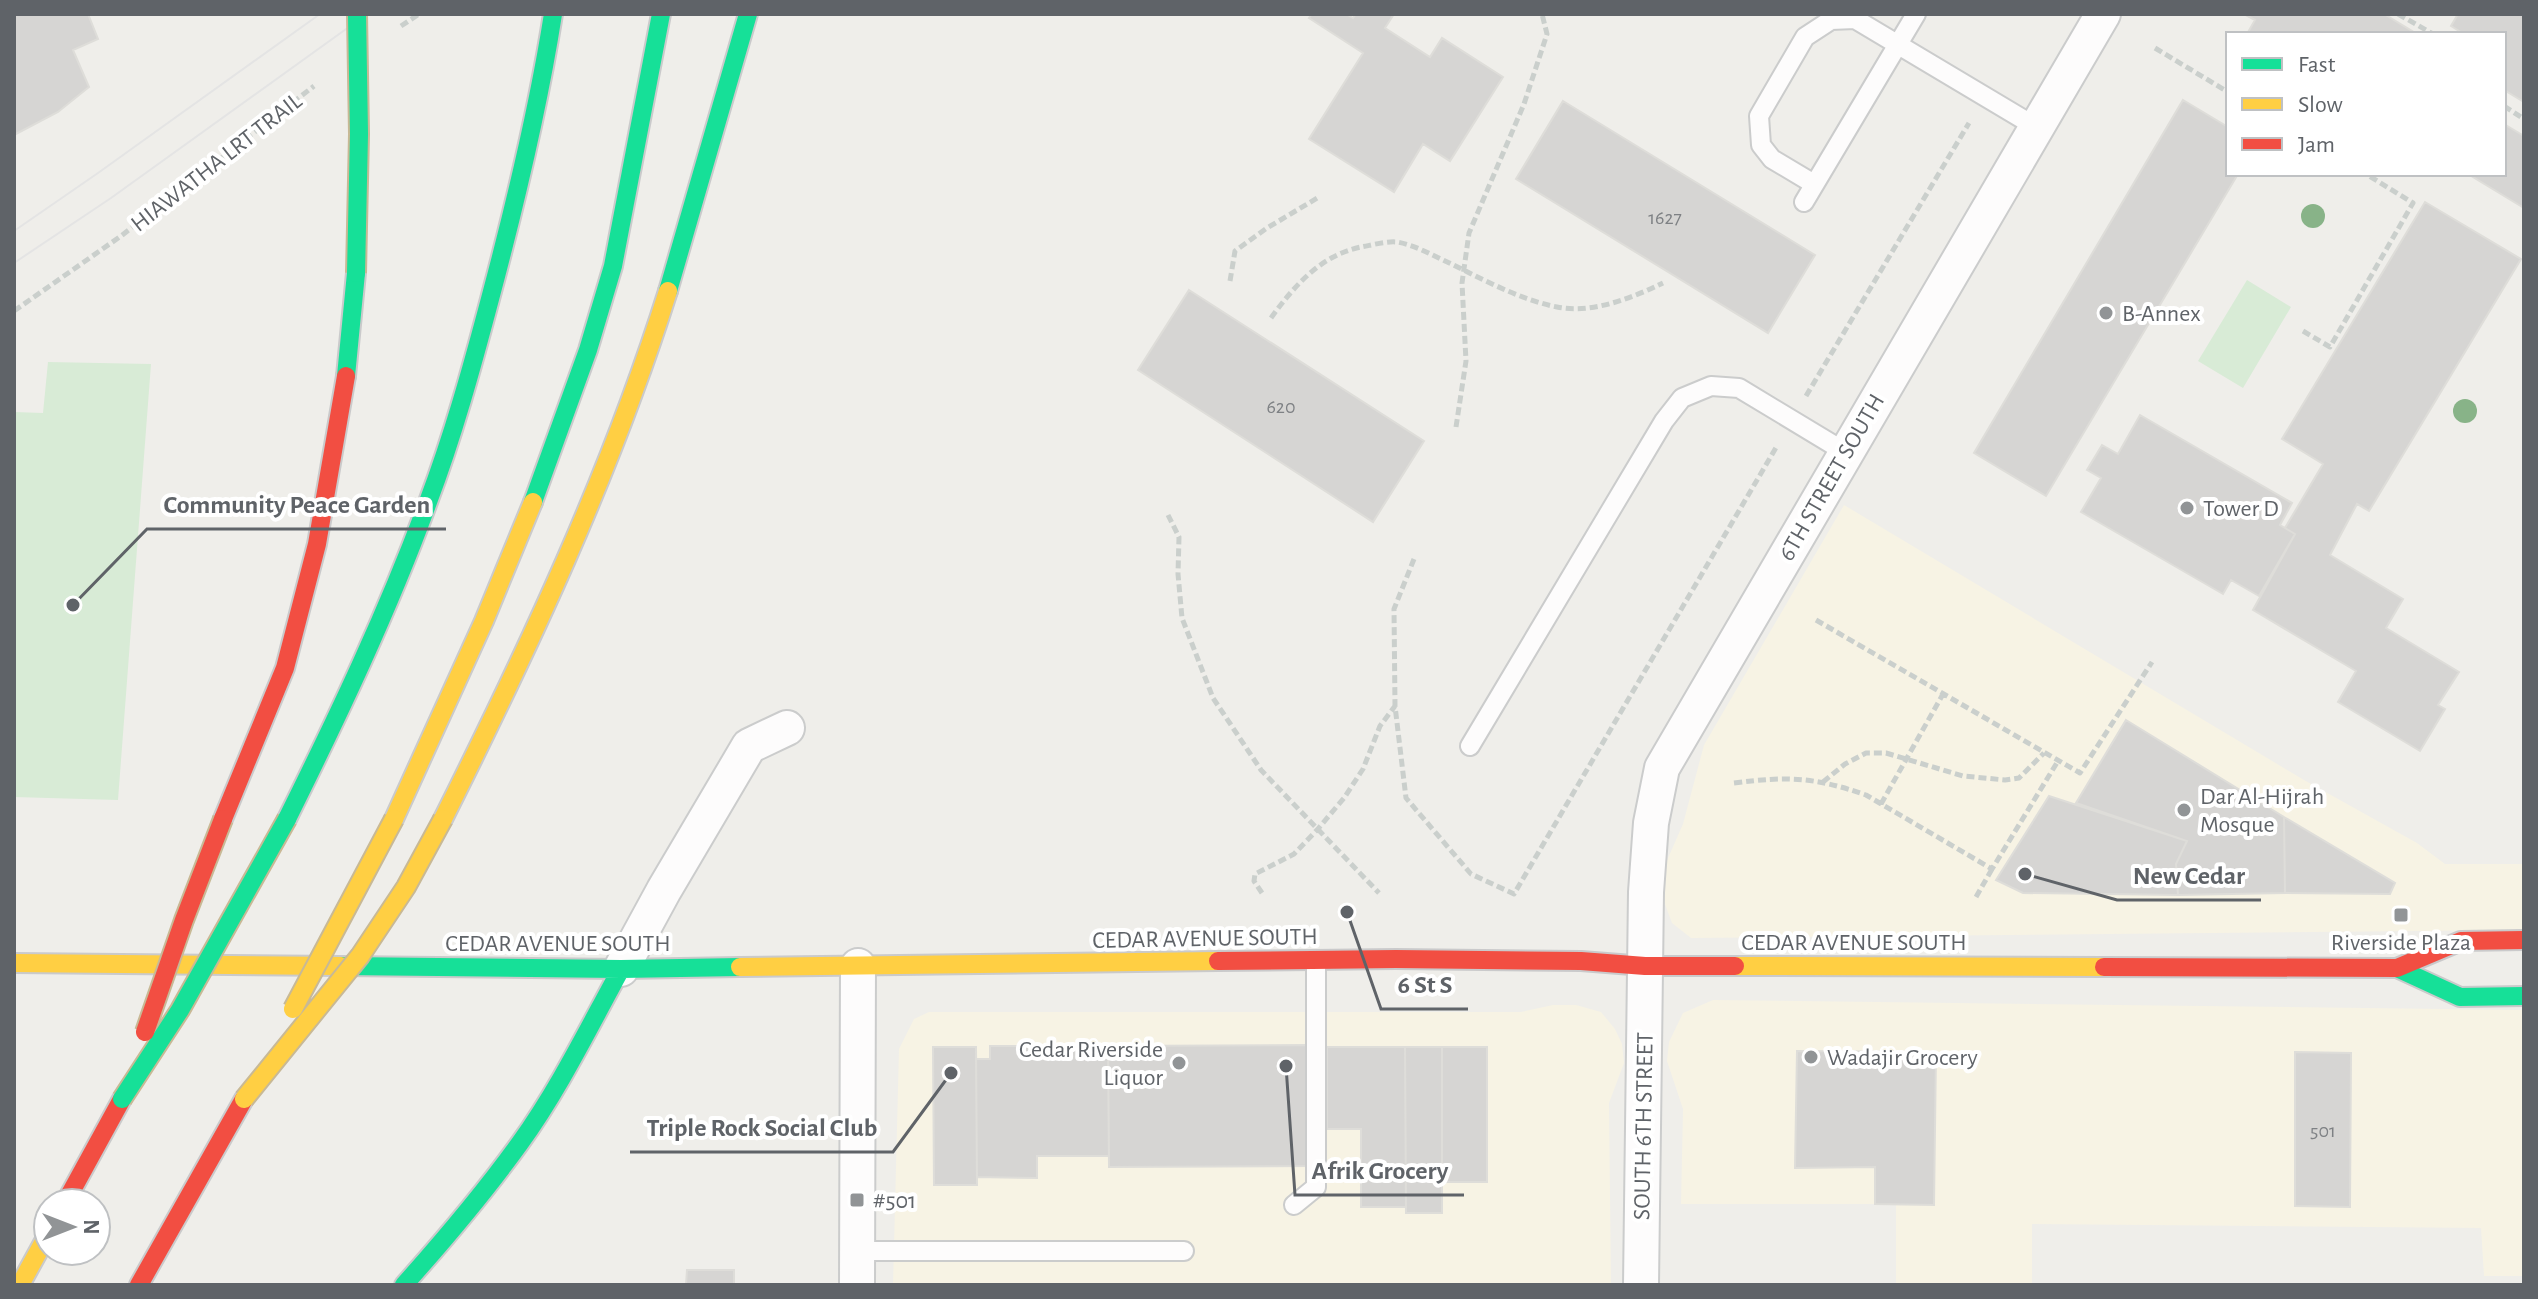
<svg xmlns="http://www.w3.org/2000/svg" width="2538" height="1299" viewBox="0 0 2538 1299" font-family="'Alegreya Sans',sans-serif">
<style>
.commercial{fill:#f7f3e4}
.green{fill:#d8ebd6}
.building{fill:#d6d5d3;stroke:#deddd9;stroke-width:2}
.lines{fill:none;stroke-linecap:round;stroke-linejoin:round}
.lane-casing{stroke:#cbcccc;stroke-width:22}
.street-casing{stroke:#cbcccc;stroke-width:38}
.fast-casing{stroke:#cacacb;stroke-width:22}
.slow-casing{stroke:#cacacb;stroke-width:22}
.jam-casing{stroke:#cacacb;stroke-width:22}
.path{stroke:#cacfcc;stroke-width:5;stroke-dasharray:8 4;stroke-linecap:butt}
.lane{stroke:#fdfcfc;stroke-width:18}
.street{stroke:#fdfcfc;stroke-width:34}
.fast{stroke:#16e098;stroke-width:18}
.slow{stroke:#ffcf43;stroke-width:18}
.jam{stroke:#f24e42;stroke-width:18}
.tram{stroke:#e4e4e4;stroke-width:2}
.fast-bridge-casing{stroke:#c8b996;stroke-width:22;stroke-linecap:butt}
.slow-bridge-casing{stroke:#c8b996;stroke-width:22;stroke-linecap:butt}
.jam-bridge-casing{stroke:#c8b996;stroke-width:22;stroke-linecap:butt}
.fast-bridge{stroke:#16e098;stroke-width:18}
.slow-bridge{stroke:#ffcf43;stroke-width:18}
.jam-bridge{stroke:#f24e42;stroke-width:18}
.tree{fill:#88b388}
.poi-dot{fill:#919496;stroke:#fff;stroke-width:3}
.labels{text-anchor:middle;stroke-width:8;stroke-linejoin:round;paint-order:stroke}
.number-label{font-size:20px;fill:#7e8184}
.street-label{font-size:24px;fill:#5f6368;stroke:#fff}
.poi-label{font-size:24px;fill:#5f6368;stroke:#fff;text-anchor:start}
.leader{fill:none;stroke:#5f6368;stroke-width:3}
.callout-dot{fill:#5f6368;stroke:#fff;stroke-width:3}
.callout-label{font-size:26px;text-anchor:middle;font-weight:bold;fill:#5f6368;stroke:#fff;stroke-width:8;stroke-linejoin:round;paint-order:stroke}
</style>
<rect width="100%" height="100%" fill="#efeeea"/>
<path class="commercial" d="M1844 505 2304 780 2417 843 2445 864H2524V930L1691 938 1672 923 1663 899 1661 874 1683 824 1704 745Z
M1713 1000 2524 1010V1276H2484L2481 1228 2032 1224V1285H1896V1204H1681L1683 1109 1667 1061 1669 1042 1683 1013Z
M1553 1005H1576L1601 1012 1615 1029 1622 1044 1624 1063 1609 1103 1611 1285H893L899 1049 914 1019 929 1012H1521Z"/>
<path class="green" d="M2247 280 2291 307 2243 388 2198 361Z
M48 362 151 364 118 800 14 797V412L43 413Z"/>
<path class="building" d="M14 14H88L98 39 73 50 89 87 58 112 14 135Z
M1312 14H1346L1353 18 1356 14H1394L1385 28 1430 57 1442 38 1503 77 1450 161 1423 144 1394 192 1309 139 1363 53 1309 18Z
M2244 14H2384L2417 34H2247L2255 20Z
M2458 14H2524V102L2504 90V34H2464L2451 26Z
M2183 100 2228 127V174H2238L2046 496 1974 453Z
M1563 101 1815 255 1768 333 1516 179Z
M2504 124 2524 136V208L2468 174H2504Z
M2425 202 2521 259 2369 511 2357 504 2330 555 2403 599 2386 628 2459 672 2438 705 2445 709 2420 751 2338 702 2356 671 2253 610 2295 534 2285 528 2323 464 2282 439Z
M1189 290 1424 441 1373 522 1138 370Z
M2140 415 2292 503 2280 525 2295 534 2259 596 2231 580 2223 594 2081 512 2101 478 2087 470 2102 445 2118 454Z
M2126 720 2284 817 2285 893 2178 895 2176 864 2187 841 2076 803Z
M2049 796 2187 841 2176 864 2178 895 2023 893 1996 880Z
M2284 817 2395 883 2390 894 2285 893Z
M1309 1045V1166L1109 1167 1108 1046Z
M990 1046H1108L1109 1156H1037V1178L977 1177 976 1059H990Z
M933 1047H976L977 1185H934Z
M1327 1047H1405L1406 1207H1361V1129H1327Z
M1405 1047H1442V1213H1406Z
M1442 1047H1487V1182H1442Z
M1797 1051 1936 1052 1934 1205 1875 1204V1167L1795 1168Z
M2295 1052 2351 1053 2350 1207 2295 1206Z
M687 1270H734V1285H686Z"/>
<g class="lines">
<g class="lane-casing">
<path id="lane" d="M1814 184 1772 159 1761 145 1759 116 1805 37 1831 20 1855 19 2036 127
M1804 202 1916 14
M1470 746 1664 421 1682 398 1711 386 1739 388 1845 452
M1294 1205 1316 1187V960
M857 1251H1184"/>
</g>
<g class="street-casing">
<path id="street" d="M621 969 664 890 749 746 787 728
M857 1285 858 966
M1641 1285 1646 892 1651 823 1662 768 2103 14"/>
</g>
<g class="fast-casing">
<path id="fast" d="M668 291 748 14
M346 376 356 273
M533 502 588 350 613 266 661 14
M287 819C338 716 388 611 428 502 453 436 472 367 490 299 515 205 538 110 553 14
M341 966 621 969 740 967
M2397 968 2460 997 2524 996
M404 1285C445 1239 484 1193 520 1143 559 1089 589 1027 621 969"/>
</g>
<g class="slow-casing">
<path id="slow" d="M394 819 484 621 533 502
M443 819C529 647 610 475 668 291
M14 963 341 966
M1735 966 2104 967
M740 967 1218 961
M20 1285 48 1234"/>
</g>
<g class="jam-casing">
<path id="jam" d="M223 819 285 668 317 544 346 376
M1218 961 1396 959 1581 961 1645 966H1735
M2104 967 2397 968 2461 941 2524 940
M65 1203 122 1099
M139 1285 244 1099"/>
</g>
<path class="path" d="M2398 14 2433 34
M401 26 419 14
M2155 48 2228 92
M2504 106 2524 119
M1230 281 1235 251 1267 228 1319 197
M14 311 121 236 314 86
M1271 318C1294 286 1321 255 1361 247 1372 245 1386 241 1397 242 1414 245 1428 253 1443 260 1479 277 1517 299 1557 307 1592 314 1632 298 1663 283
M2303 331 2330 347 2413 203 2366 174
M1806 396 1969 123
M1456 427 1466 361 1462 283 1469 233 1524 104 1547 34 1542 14
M1168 515 1179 537 1178 574 1182 618 1213 698 1261 770 1379 893
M1414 559 1394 609 1395 706 1406 798 1471 874 1514 894 1777 446
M1816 620 2080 773 2152 662
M1823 782 1845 764 1866 753H1886L1963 776 2005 780 2019 778 2044 753
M1734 783C1787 776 1815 777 1866 795L1992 869 2058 761
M1881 804 1943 694
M1262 893 1254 881 1255 874 1294 854 1317 830 1344 798 1363 769 1380 726 1395 706
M1976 897 1992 869"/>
<use href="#lane" class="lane"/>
<use href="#street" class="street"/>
<use href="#fast" class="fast"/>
<use href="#slow" class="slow"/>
<use href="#jam" class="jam"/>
<path class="tram" d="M14 231 98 173 320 14
M14 263 111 198 367 14"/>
<g class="fast-bridge-casing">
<path id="fast-bridge" d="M356 273 359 134 357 14
M122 1099 180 1010 287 819"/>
</g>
<g class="slow-bridge-casing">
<path id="slow-bridge" d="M293 1009 394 819
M244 1099 360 956 406 887 443 819"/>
</g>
<g class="jam-bridge-casing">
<path id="jam-bridge" d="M145 1032 184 920 223 819"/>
</g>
<use href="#fast-bridge" class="fast-bridge"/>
<use href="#slow-bridge" class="slow-bridge"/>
<use href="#jam-bridge" class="jam-bridge"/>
</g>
<g class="tree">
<circle cx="2313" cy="216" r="12"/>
<circle cx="2465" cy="411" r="12"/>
</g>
<g class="poi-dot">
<circle cx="2106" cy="313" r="8"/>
<circle cx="2187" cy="508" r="8"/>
<circle cx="2184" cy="810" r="8"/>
<rect x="2393" y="907" width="16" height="16" rx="4"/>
<circle cx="1811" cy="1057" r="8"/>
<circle cx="1179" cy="1063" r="8"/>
<rect x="849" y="1192" width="16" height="16" rx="4"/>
</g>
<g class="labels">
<g class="number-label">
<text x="1665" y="224">1627</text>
<text x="1281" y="413">620</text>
<text x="2323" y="1137">501</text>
</g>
<g class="street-label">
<text transform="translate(216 162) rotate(-38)" y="8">HIAWATHA LRT TRAIL</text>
<text transform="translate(1831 477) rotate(-60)" y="8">6TH STREET SOUTH</text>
<text transform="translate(1205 938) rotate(-1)" y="8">CEDAR AVENUE SOUTH</text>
<text x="1854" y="950">CEDAR AVENUE SOUTH</text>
<text x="558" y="951">CEDAR AVENUE SOUTH</text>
<text transform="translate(1643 1126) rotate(-89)" y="8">SOUTH 6TH STREET</text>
</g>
<g class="poi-label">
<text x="2122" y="321">B-Annex</text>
<text x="2203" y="516">Tower D</text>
<text x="2200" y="804">Dar Al-Hijrah<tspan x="2200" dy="28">Mosque</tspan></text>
<text x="2401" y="950" text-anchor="middle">Riverside Plaza</text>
<text x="1163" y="1057" text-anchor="end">Cedar Riverside<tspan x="1163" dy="28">Liquor</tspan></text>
<text x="1827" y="1065">Wadajir Grocery</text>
<text x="873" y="1208">#501</text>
</g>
</g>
<path class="leader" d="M73 605L147 529H446M2025 874L2117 900H2261M1347 912L1381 1009H1468M951 1073L893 1152H630M1286 1066L1295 1195H1464"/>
<g class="callout-dot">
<circle cx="73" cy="605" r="8"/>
<circle cx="2025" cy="874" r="8"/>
<circle cx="1347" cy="912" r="8"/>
<circle cx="951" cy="1073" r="8"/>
<circle cx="1286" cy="1066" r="8"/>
</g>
<g class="callout-label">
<text x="297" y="513">Community Peace Garden</text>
<text x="2189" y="884">New Cedar</text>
<text x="1425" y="993">6 St S</text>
<text x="762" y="1136">Triple Rock Social Club</text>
<text x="1380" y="1179">Afrik Grocery</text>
</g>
<rect width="2538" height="1299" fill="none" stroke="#5f6368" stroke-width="32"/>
<rect x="2226" y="32" width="280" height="144" fill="#ffffff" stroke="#bfc1c3" stroke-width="2"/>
<rect x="2242" y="58" width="40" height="12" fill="#16e098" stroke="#bfc1c3" stroke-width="2"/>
<text x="2298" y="72" font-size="24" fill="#5f6368">Fast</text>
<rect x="2242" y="98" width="40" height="12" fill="#ffcf43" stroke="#bfc1c3" stroke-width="2"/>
<text x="2298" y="112" font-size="24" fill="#5f6368">Slow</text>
<rect x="2242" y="138" width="40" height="12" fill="#f24e42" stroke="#bfc1c3" stroke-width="2"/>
<text x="2298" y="152" font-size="24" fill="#5f6368">Jam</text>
<g transform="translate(72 1227) rotate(90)"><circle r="38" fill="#ffffff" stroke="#bfc1c3" stroke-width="2"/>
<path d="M0-6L14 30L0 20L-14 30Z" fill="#919496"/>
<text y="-12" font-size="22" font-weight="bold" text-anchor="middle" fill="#5f6368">N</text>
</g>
</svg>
